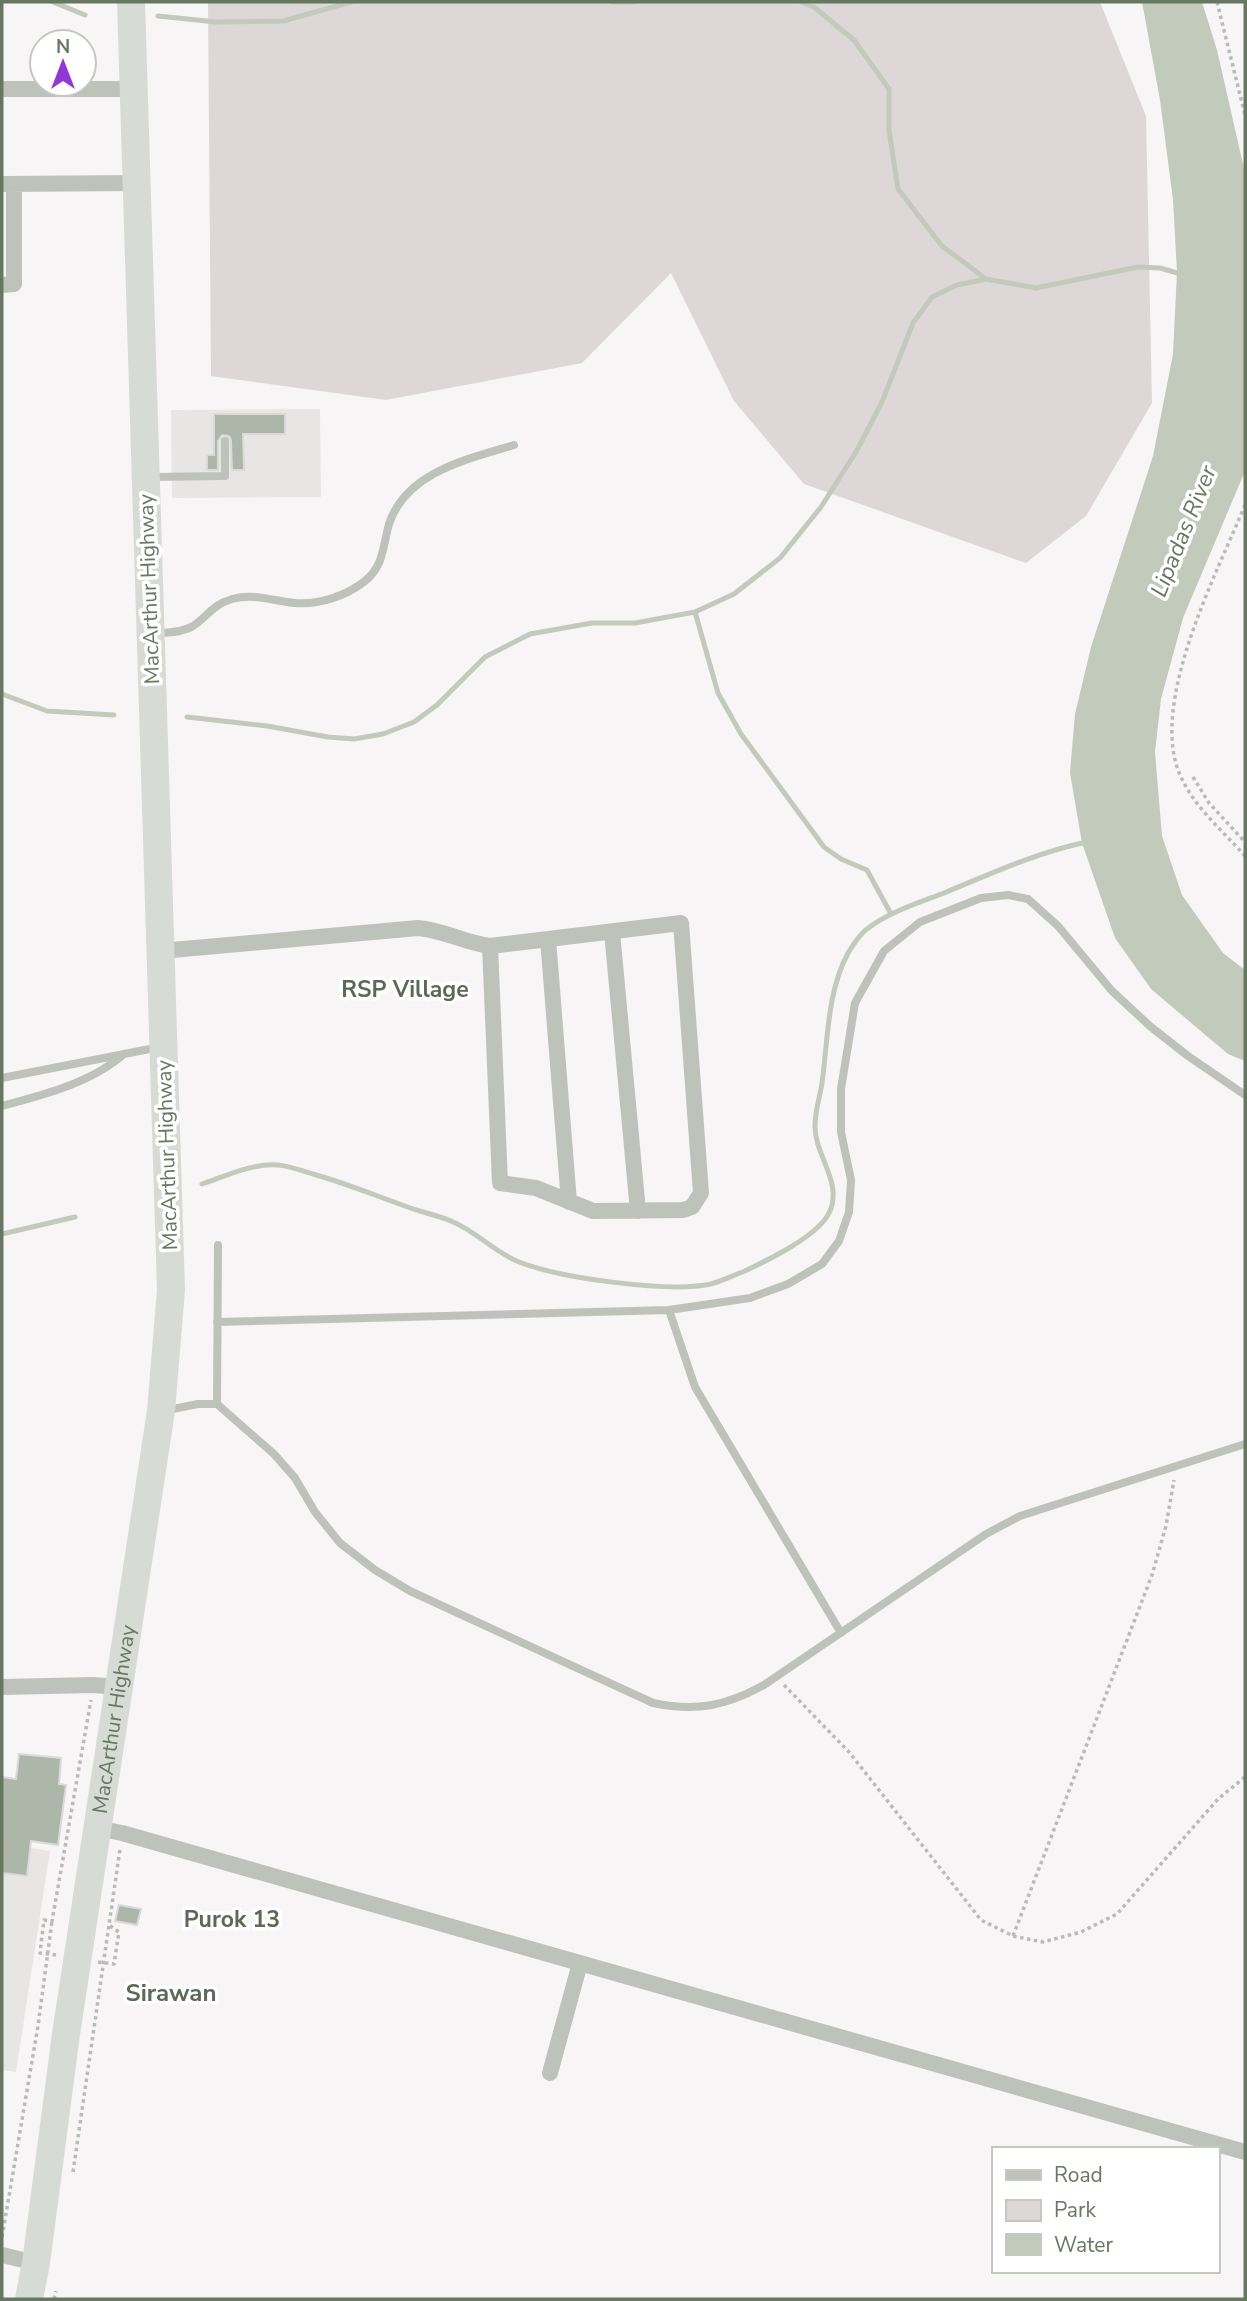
<svg xmlns="http://www.w3.org/2000/svg" width="1247" height="2301" viewBox="0 0 1247 2301" font-family="'Nunito Sans',sans-serif">
<style>
.built{fill:#e7e6e5}
.green{fill:#ded7d7}
.water{fill:#c2cabc}
.lines{fill:none;stroke-linecap:round;stroke-linejoin:round}
.stream{stroke:#c2cabc;stroke-width:5}
.building{fill:#acb6a9;stroke:#dad8d9;stroke-width:2}
.path{stroke:#b7bcb6;stroke-width:3.5;stroke-dasharray:3.5 3.5;stroke-linecap:butt}
.service{stroke:#bdc3bb;stroke-width:8}
.minor{stroke:#bdc3bb;stroke-width:16}
.trunk{stroke:#d6dcd5;stroke-width:28}
.labels{text-anchor:middle;stroke-width:7;stroke-linejoin:round;paint-order:stroke}
.street-label{font-size:21px;fill:#667860;stroke:#fff}
.water-label{font-size:23px;font-style:italic;fill:#6a7860;stroke:#fff}
.neighbourhood-label{font-size:23px;font-weight:bold;fill:#5b6a56;stroke:#fff}
.quarter-label{font-size:24px;font-weight:bold;fill:#5b6a56;stroke:#fff}
</style>
<rect width="100%" height="100%" fill="#f8f5f7"/>
<path class="built" d="M320 409 321 497 172 498 171 410Z
M2 1843 50 1851 16 2072 2 2070Z"/>
<path class="green" d="M208 2H1100L1146 116 1152 403 1086 516 1026 563 804 484 734 401 671 273 582 363 386 400 211 376Z"/>
<path class="water" d="M1142 2H1202L1217 50 1245 173V471L1183 618 1161 699 1155 752 1162 836 1182 895 1223 953 1245 970V1061L1228 1054 1151 989 1115 938 1082 843 1070 773 1075 714 1091 647 1153 456 1173 354 1177 272 1173 200 1160 100Z"/>
<g class="lines">
<path class="stream" d="M53 2 85 15
M612 2H634
M801 2 814 7 854 40 889 89V130L898 189 942 246 986 279 1036 288 1138 267 1160 268 1181 274
M158 16 216 22 283 21 351 2
M695 612 718 693 741 734 824 847 841 859 867 870 891 914
M2 694 47 711 114 715
M187 717 267 726 328 737 354 739 383 734 414 722 437 705 485 657 530 634 592 623H635L695 612 734 594 780 558 821 507 856 452 882 402 913 323 932 297 957 285 986 279
M202 1184C226 1176 252 1163 278 1165 290 1166 302 1171 313 1174 345 1183 374 1195 405 1206 420 1212 437 1215 451 1221 476 1231 494 1252 519 1262 560 1278 668 1293 711 1284 722 1281 734 1275 745 1271 768 1260 818 1236 829 1213 844 1183 814 1155 815 1125 815 1111 820 1097 822 1083 828 1040 827 992 848 953 853 945 860 934 867 929 889 912 918 903 944 893 990 874 1038 852 1087 842
M2 1234 75 1217"/>
</g>
<path class="building" d="M214 414H285V434H243L244 470H232L231 440 229 436 222 435 218 441V470H207V455H214Z
M19 1754 61 1758 59 1784 66 1785 58 1845 31 1841 27 1876 2 1873V1777L16 1779Z
M119 1905 141 1909 137 1925 115 1921Z"/>
<g class="lines">
<path class="path" d="M1217 2 1245 115
M1245 505C1217 573 1147 706 1181 777 1195 808 1223 831 1245 856
M1193 777 1209 803 1245 842
M784 1685 849 1752 981 1920 1013 1936 1043 1942 1081 1932 1117 1914 1218 1799 1245 1777
M1013 1936 1152 1575 1166 1526 1174 1480
M56 1955 40 1953 44 1920 52 1921 91 1700
M98 1962 114 1964 119 1932 109 1925 120 1849
M73 2172 109 1925
M2 2237 38 2026 52 1921
M54 2299 56 2291"/>
<path class="service" d="M152 477 225 476V441
M157 633C169 633 183 632 193 626 208 616 212 605 232 599 255 593 273 601 295 603 319 605 346 596 365 581 384 566 383 545 389 524 406 472 468 459 514 445
M2 1078 160 1047
M2 1106C43 1095 91 1083 124 1054
M669 1310 695 1387 841 1633
M217 1322 669 1310 750 1298 788 1284 822 1264 839 1241 849 1212 851 1180 841 1132V1089L855 1003 884 951 920 922 981 898 1008 895 1028 899 1058 926 1112 991 1151 1027 1188 1056 1245 1095
M217 1404 218 1245
M168 1410 198 1404H217L274 1454 295 1478 315 1512 340 1543 375 1570 410 1591 653 1703C696 1712 726 1706 764 1685L986 1534 1020 1516 1245 1444"/>
<path class="minor" d="M2 89H133
M2 184 136 183
M2 285 14 284V184
M612 932 638 1211
M548 939 569 1202
M161 951 418 928C444 930 465 943 490 946L681 923 701 1193 692 1207 683 1210 593 1211 536 1188 500 1183 490 946
M2 1687 93 1685 119 1687
M97 1828 122 1833 1245 2152
M550 2073 580 1963
M2 2255 36 2263"/>
<path class="trunk" id="s1" d="M29 2299 36 2263 66 2034 161 1411 171 1290 131 2"/>
</g>
<g class="labels">
<g class="street-label">
<text transform="translate(149 589) rotate(-92)" y="7">MacArthur Highway</text>
<text transform="translate(167 1155) rotate(-92)" y="7">MacArthur Highway</text>
<text dy="7" stroke="none"><textPath href="#s1" startOffset="586">MacArthur Highway</textPath></text>
</g>
<g class="water-label">
<text transform="translate(1183 531) rotate(-68)" y="8">Lipadas River</text>
</g>
<g class="neighbourhood-label">
<text x="405" y="997">RSP Village</text>
<text x="232" y="1927">Purok 13</text>
</g>
<g class="quarter-label">
<text x="171" y="2001">Sirawan</text>
</g>
</g>
<rect width="1247" height="2301" fill="none" stroke="#667860" stroke-width="7"/>
<rect x="992" y="2147" width="228" height="126" fill="#ffffff" stroke="#c2c9bf" stroke-width="2"/>
<rect x="1006" y="2170" width="35" height="10" fill="#bdc3bb" stroke="#c2c9bf" stroke-width="2"/>
<text x="1054" y="2182" font-size="21" fill="#667860">Road</text>
<rect x="1006" y="2200" width="35" height="21" fill="#ded7d7" stroke="#c2c9bf" stroke-width="2"/>
<text x="1054" y="2217" font-size="21" fill="#667860">Park</text>
<rect x="1006" y="2234" width="35" height="21" fill="#c2cabc" stroke="#c2c9bf" stroke-width="2"/>
<text x="1054" y="2252" font-size="21" fill="#667860">Water</text>
<g transform="translate(63 63)"><circle r="33" fill="#ffffff" stroke="#c2c9bf" stroke-width="2"/>
<path d="M0-5L12 26L0 18L-12 26Z" fill="#9037d6"/>
<text y="-10" font-size="19" font-weight="bold" text-anchor="middle" fill="#667860">N</text>
</g>
</svg>
